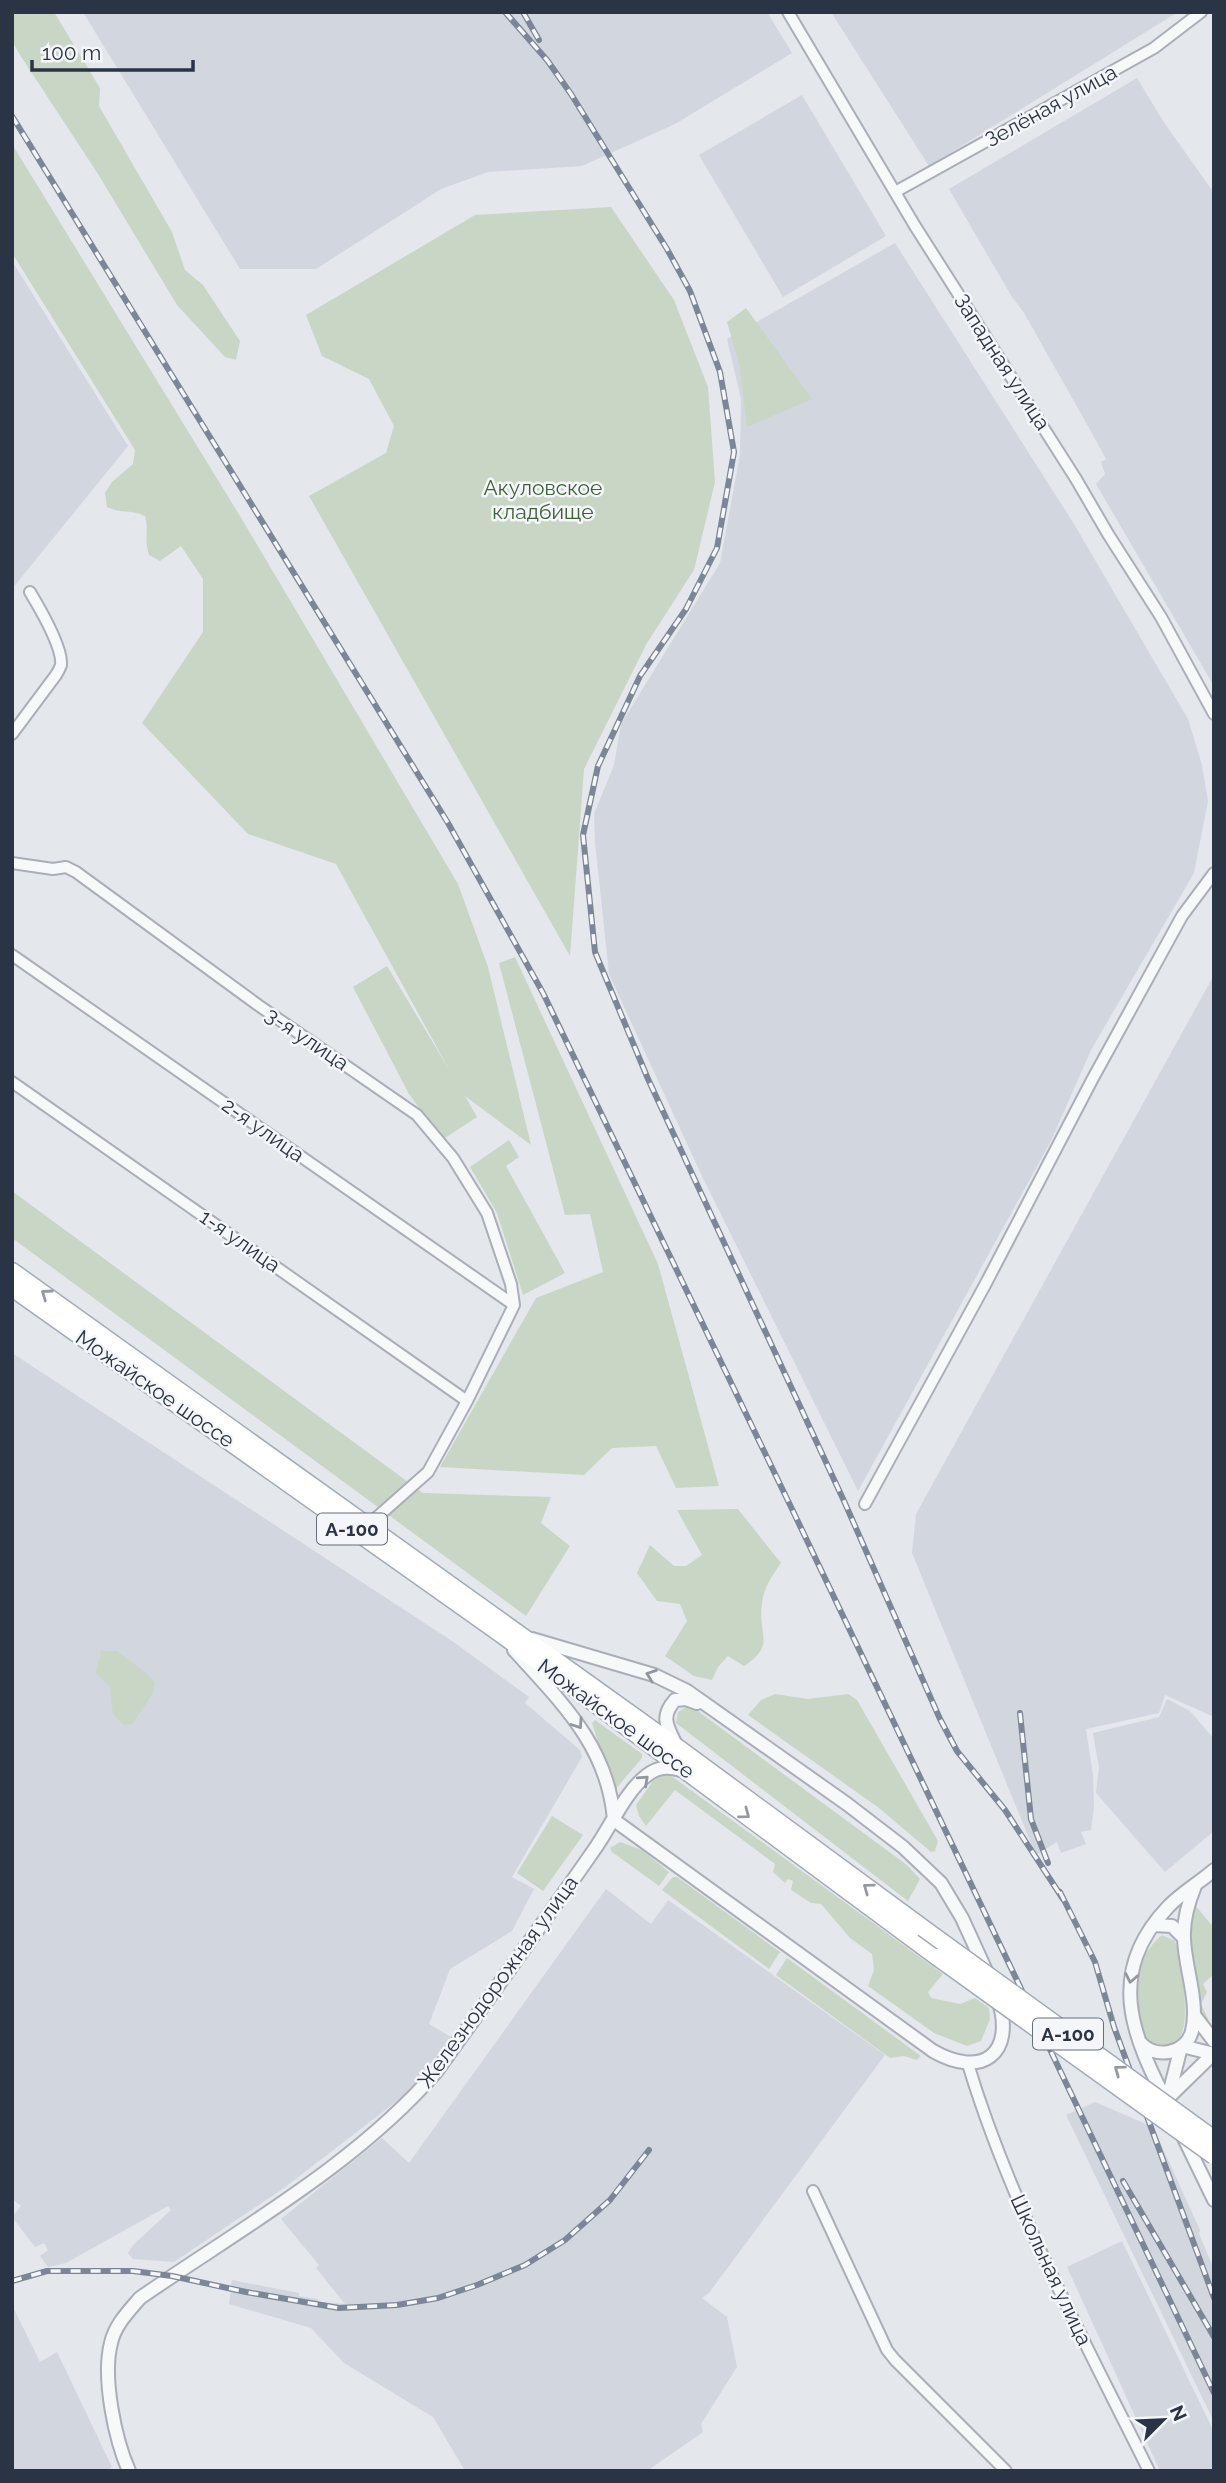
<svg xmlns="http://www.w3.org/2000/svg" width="1226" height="2483" viewBox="0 0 1226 2483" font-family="Raleway,sans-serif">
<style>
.built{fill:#d2d6de}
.green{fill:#c9d6c5}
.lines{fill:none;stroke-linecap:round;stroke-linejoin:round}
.minor-casing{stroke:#a9aeb7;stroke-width:14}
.tertiary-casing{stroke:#a9aeb7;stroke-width:16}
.primary-casing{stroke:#a3abb8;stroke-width:19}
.minor{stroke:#f7f8fa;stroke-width:10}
.tertiary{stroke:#f7f8fa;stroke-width:12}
.primary{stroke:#fff;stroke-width:16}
.rail-casing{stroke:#7d8696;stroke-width:6}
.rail{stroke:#f4f6f9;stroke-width:3.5;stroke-dasharray:10;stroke-linecap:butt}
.primary-bridge-casing{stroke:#a3abb8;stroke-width:19;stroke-linecap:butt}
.primary-bridge{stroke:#fff;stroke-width:16}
.oneway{stroke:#959aa2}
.oneway2{stroke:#9196a0}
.labels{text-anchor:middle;stroke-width:5;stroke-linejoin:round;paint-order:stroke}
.shield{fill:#f4f6f9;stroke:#676e7b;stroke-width:2}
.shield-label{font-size:19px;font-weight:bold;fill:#2b3445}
.street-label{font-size:21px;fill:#2b3445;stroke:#f4f6f9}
.park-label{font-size:21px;fill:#3f6138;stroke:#f4f6f9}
</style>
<rect width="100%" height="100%" fill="#e4e7ec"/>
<path class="built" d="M83 12H767L792 53 675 124 582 166 488 172 441 189 316 269H240Z
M831 12H1178L929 166Z
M1137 78 1163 121 1214 193V686L1096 484 1105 474 1101 462 1106 459 1088 426 1024 313 1012 297 949 189Z
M802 95 886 236 783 297 699 155Z
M895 243 1074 524 1188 719 1202 765 1208 801 1194 873 1091 1050 1051 1141 858 1491 700 1172 609 974 595 842 594 814 614 765 621 724 720 563 740 455 741 399 727 339Z
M12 261 128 446 12 589Z
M1214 975V1717L1165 1695 1159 1713 1086 1729 1093 1775 1094 1806 1091 1830 1081 1832 1086 1844 1061 1853 1057 1842 1036 1855 912 1553 916 1514Z
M12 1353 455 1643 529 1697 525 1703 580 1750 582 1757 512 1877 534 1889 512 1931 450 1969 429 2024 451 2037 410 2091 284 2188 174 2262 133 2259 128 2253 133 2245 171 2210 168 2206 66 2263 48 2267 40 2256 48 2250 44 2243 35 2247 12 2217 21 2206 12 2199Z
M1167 1699 1190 1711 1214 1739V1831L1165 1872 1096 1793 1099 1768 1093 1733 1159 1717Z
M606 1889 651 1924 668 1900 885 2055 709 2293 702 2298 727 2317 737 2367 701 2424 703 2432 647 2471H465L433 2417 344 2363 311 2328 229 2304 232 2280 299 2293V2296L318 2299V2302L345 2304 316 2268 319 2265 281 2219 382 2138 409 2163Z
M1095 2102 1153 2127 1200 2230 1199 2234 1214 2269V2422L1066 2115Z
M1122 2241 1214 2432V2471H1160L1067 2267Z
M12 2305 40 2362 57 2352 112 2467 106 2471H12Z"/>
<path class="green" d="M12 12H54L100 88 99 106 172 232 185 270 203 285 240 341 236 360 225 357 177 305 98 174 20 55 12 41Z
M12 144 243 521 458 884 488 967 531 1145 465 1096 477 1117 442 1140 409 1094 353 987 387 966 450 1071 336 864 248 834 142 723 203 632V579L181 546 160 561 149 555C144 541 149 530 145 516 130 509 122 514 107 507L105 493 112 482 133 464 135 450 12 253Z
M611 207 674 300 708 387 715 482 694 570 647 643 584 769 570 956 309 496 386 453 394 426 369 379 322 356 306 315 475 215Z
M746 308 812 399 747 427 740 367 727 322Z
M515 957 658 1264 719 1486 676 1488 656 1446 612 1448 584 1475 440 1467 536 1298 603 1272 590 1214 565 1215 499 963Z
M509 1140 519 1157 506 1166 565 1273 523 1295 497 1213 470 1167Z
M12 1191 423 1493 551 1497 541 1523 570 1546 526 1616 12 1238Z
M738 1509 781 1563C772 1576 764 1587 762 1603 757 1634 777 1645 744 1666L728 1656 718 1667 712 1680 694 1676 665 1656 687 1621 680 1604 657 1601 637 1573 650 1545 674 1566H686L702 1555 677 1510Z
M101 1651H117L147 1674 155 1683 152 1695 132 1724 124 1725 113 1714 110 1687 96 1673Z
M775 1694 808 1699 848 1694 857 1700 938 1841 935 1851 931 1852 879 1808 748 1715 761 1700Z
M686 1707 695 1709 907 1865 920 1879 908 1901 676 1723 678 1712Z
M595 1720 642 1754V1758L614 1791 592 1723Z
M662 1775H670L943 1974 928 1992 931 1998 960 2004 975 1998 989 2008 990 2019 981 2041 967 2046 934 2033 868 1986 874 1970 872 1954 850 1938 821 1904 811 1903 791 1890 793 1881 788 1879 785 1883 773 1872 775 1864 675 1790 646 1826 639 1816 636 1805 653 1781Z
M552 1816 583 1835 543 1891 517 1873Z
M620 1842 642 1850 669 1872 659 1886 612 1852 610 1848Z
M673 1877H677L780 1952 769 1969 662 1890Z
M1195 1905 1214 1928V1974L1203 1984 1207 1992 1201 2004 1214 2032 1198 2014 1195 1996 1190 1922Z
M1162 1935 1175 1941 1178 1950C1181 1977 1204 2069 1146 2041 1141 2029 1135 2016 1134 2004 1132 1979 1143 1950 1162 1935Z
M787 1958 921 2056 917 2060 904 2056 890 2058 776 1975Z"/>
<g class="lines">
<g class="minor-casing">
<path id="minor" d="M788 12 915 226 1076 479 1108 534 1161 617 1214 714
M895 192 1154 48 1201 12
M12 734 56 675C58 672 60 668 61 665 63 647 39 607 30 592
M12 863 53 869 66 867 76 872 258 1005 417 1115 453 1158 487 1213 511 1284 514 1305
M12 955 514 1305
M12 1082 467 1401
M865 1504 985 1285 1092 1080 1182 916 1214 873
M367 1526 428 1472 467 1401 514 1305
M968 2064C1011 2206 1083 2338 1149 2471
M813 2191 887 2350 895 2360 1006 2471"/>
</g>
<g class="tertiary-casing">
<path id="tertiary" d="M532 1639 654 1675 687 1691 847 1804 903 1847 941 1883 962 1918 988 1975
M514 1650C561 1702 608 1746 614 1820L933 2051C982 2079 1016 2054 998 1999
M676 1745C667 1726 660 1717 675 1700L686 1699 697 1703
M1153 1925 1172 1926 1184 1938
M1194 2015 1214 2041
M1140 2042C1155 2060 1186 2054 1192 2031 1199 2002 1185 1968 1184 1939 1183 1921 1188 1903 1195 1886
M1182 2046 1214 2054
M1169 2097 1213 2054
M1168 2098 1181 2047
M1168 2105C1132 2035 1105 1973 1168 1907 1181 1893 1199 1883 1214 1870
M1182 2134 1214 2200
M129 2471C115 2439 102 2378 111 2343 115 2325 128 2312 140 2298 241 2228 355 2165 436 2072 489 1998 542 1925 594 1850 610 1828 625 1792 646 1776 657 1767 667 1766 681 1770"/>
</g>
<g class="primary-casing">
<path id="primary" d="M12 1271 677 1747 923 1928
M12 1288 502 1635 937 1957"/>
</g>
<use href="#minor" class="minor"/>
<use href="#tertiary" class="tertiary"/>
<use href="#primary" class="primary"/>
<g class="rail-casing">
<path id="rail" d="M505 12 547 60 571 94 667 249 690 291 720 372 734 452 717 548 686 609 640 676 598 766 583 835 595 952 648 1079 844 1501 940 1719 957 1751 1005 1810 1063 1899
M523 12 539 40
M12 116 448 823 543 993 791 1507 1214 2393
M1020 1713 1031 1819 1048 1863
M1060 1892 1095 1962 1114 2027 1214 2298
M1123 2181 1214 2337
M12 2281 47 2271H133L172 2276 246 2292 339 2308 397 2305 438 2298 477 2285 525 2265 565 2240 610 2200 649 2150"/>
</g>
<use href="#rail" class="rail"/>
<g class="primary-bridge-casing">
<path id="primary-bridge" d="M923 1928 1214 2139
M937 1957 1214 2156"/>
</g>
<use href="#primary-bridge" class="primary-bridge"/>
</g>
<defs><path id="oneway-chevron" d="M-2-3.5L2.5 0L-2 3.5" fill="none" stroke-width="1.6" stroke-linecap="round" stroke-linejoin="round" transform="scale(1.75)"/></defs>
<g class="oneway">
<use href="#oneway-chevron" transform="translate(46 1294) rotate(-145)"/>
<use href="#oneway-chevron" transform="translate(745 1814) rotate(37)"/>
<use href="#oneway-chevron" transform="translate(868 1888) rotate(-144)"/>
<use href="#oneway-chevron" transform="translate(1119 2070) rotate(-144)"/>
</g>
<g class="oneway2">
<use href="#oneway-chevron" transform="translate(651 1675) rotate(-160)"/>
<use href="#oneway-chevron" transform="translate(578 1724) rotate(56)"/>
<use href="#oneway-chevron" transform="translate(644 1780) rotate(-42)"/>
<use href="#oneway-chevron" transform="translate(1131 1978) rotate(101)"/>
</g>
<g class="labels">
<g class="shield">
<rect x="317" y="1513.5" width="70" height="31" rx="5"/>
<rect x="1033" y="2018.5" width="70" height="31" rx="5"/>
</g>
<g class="shield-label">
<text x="352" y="1536">А-100</text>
<text x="1068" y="2041">А-100</text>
</g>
<g class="street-label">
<text transform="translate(1051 106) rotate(-29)" y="7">Зелёная улица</text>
<text transform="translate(1002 362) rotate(57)" y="7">Западная улица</text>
<text transform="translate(307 1039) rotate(34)" y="7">3-я улица</text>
<text transform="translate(263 1130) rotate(35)" y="7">2-я улица</text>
<text transform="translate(240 1241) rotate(35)" y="7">1-я улица</text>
<text transform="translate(155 1389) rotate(35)" y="7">Можайское шоссе</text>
<text transform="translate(616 1719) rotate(36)" y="7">Можайское шоссе</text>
<text transform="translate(498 1982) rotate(-54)" y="7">Железнодорожная улица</text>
<text transform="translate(1051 2270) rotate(65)" y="7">Школьная улица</text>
</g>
<g class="park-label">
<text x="543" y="495">Акуловское<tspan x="543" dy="24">кладбище</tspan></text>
</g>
</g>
<rect width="1226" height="2483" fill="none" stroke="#2b3445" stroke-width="28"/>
<g transform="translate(1163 2420) rotate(66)" stroke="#f4f6f9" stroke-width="5" paint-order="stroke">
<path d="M0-5L12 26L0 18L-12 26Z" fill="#2b3445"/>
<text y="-10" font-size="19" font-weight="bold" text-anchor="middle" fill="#2b3445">N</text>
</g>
<path d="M32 60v10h161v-10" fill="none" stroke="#2b3445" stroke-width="3.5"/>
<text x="42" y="60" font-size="21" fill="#2b3445" stroke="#f4f6f9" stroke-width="5" paint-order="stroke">100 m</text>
</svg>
